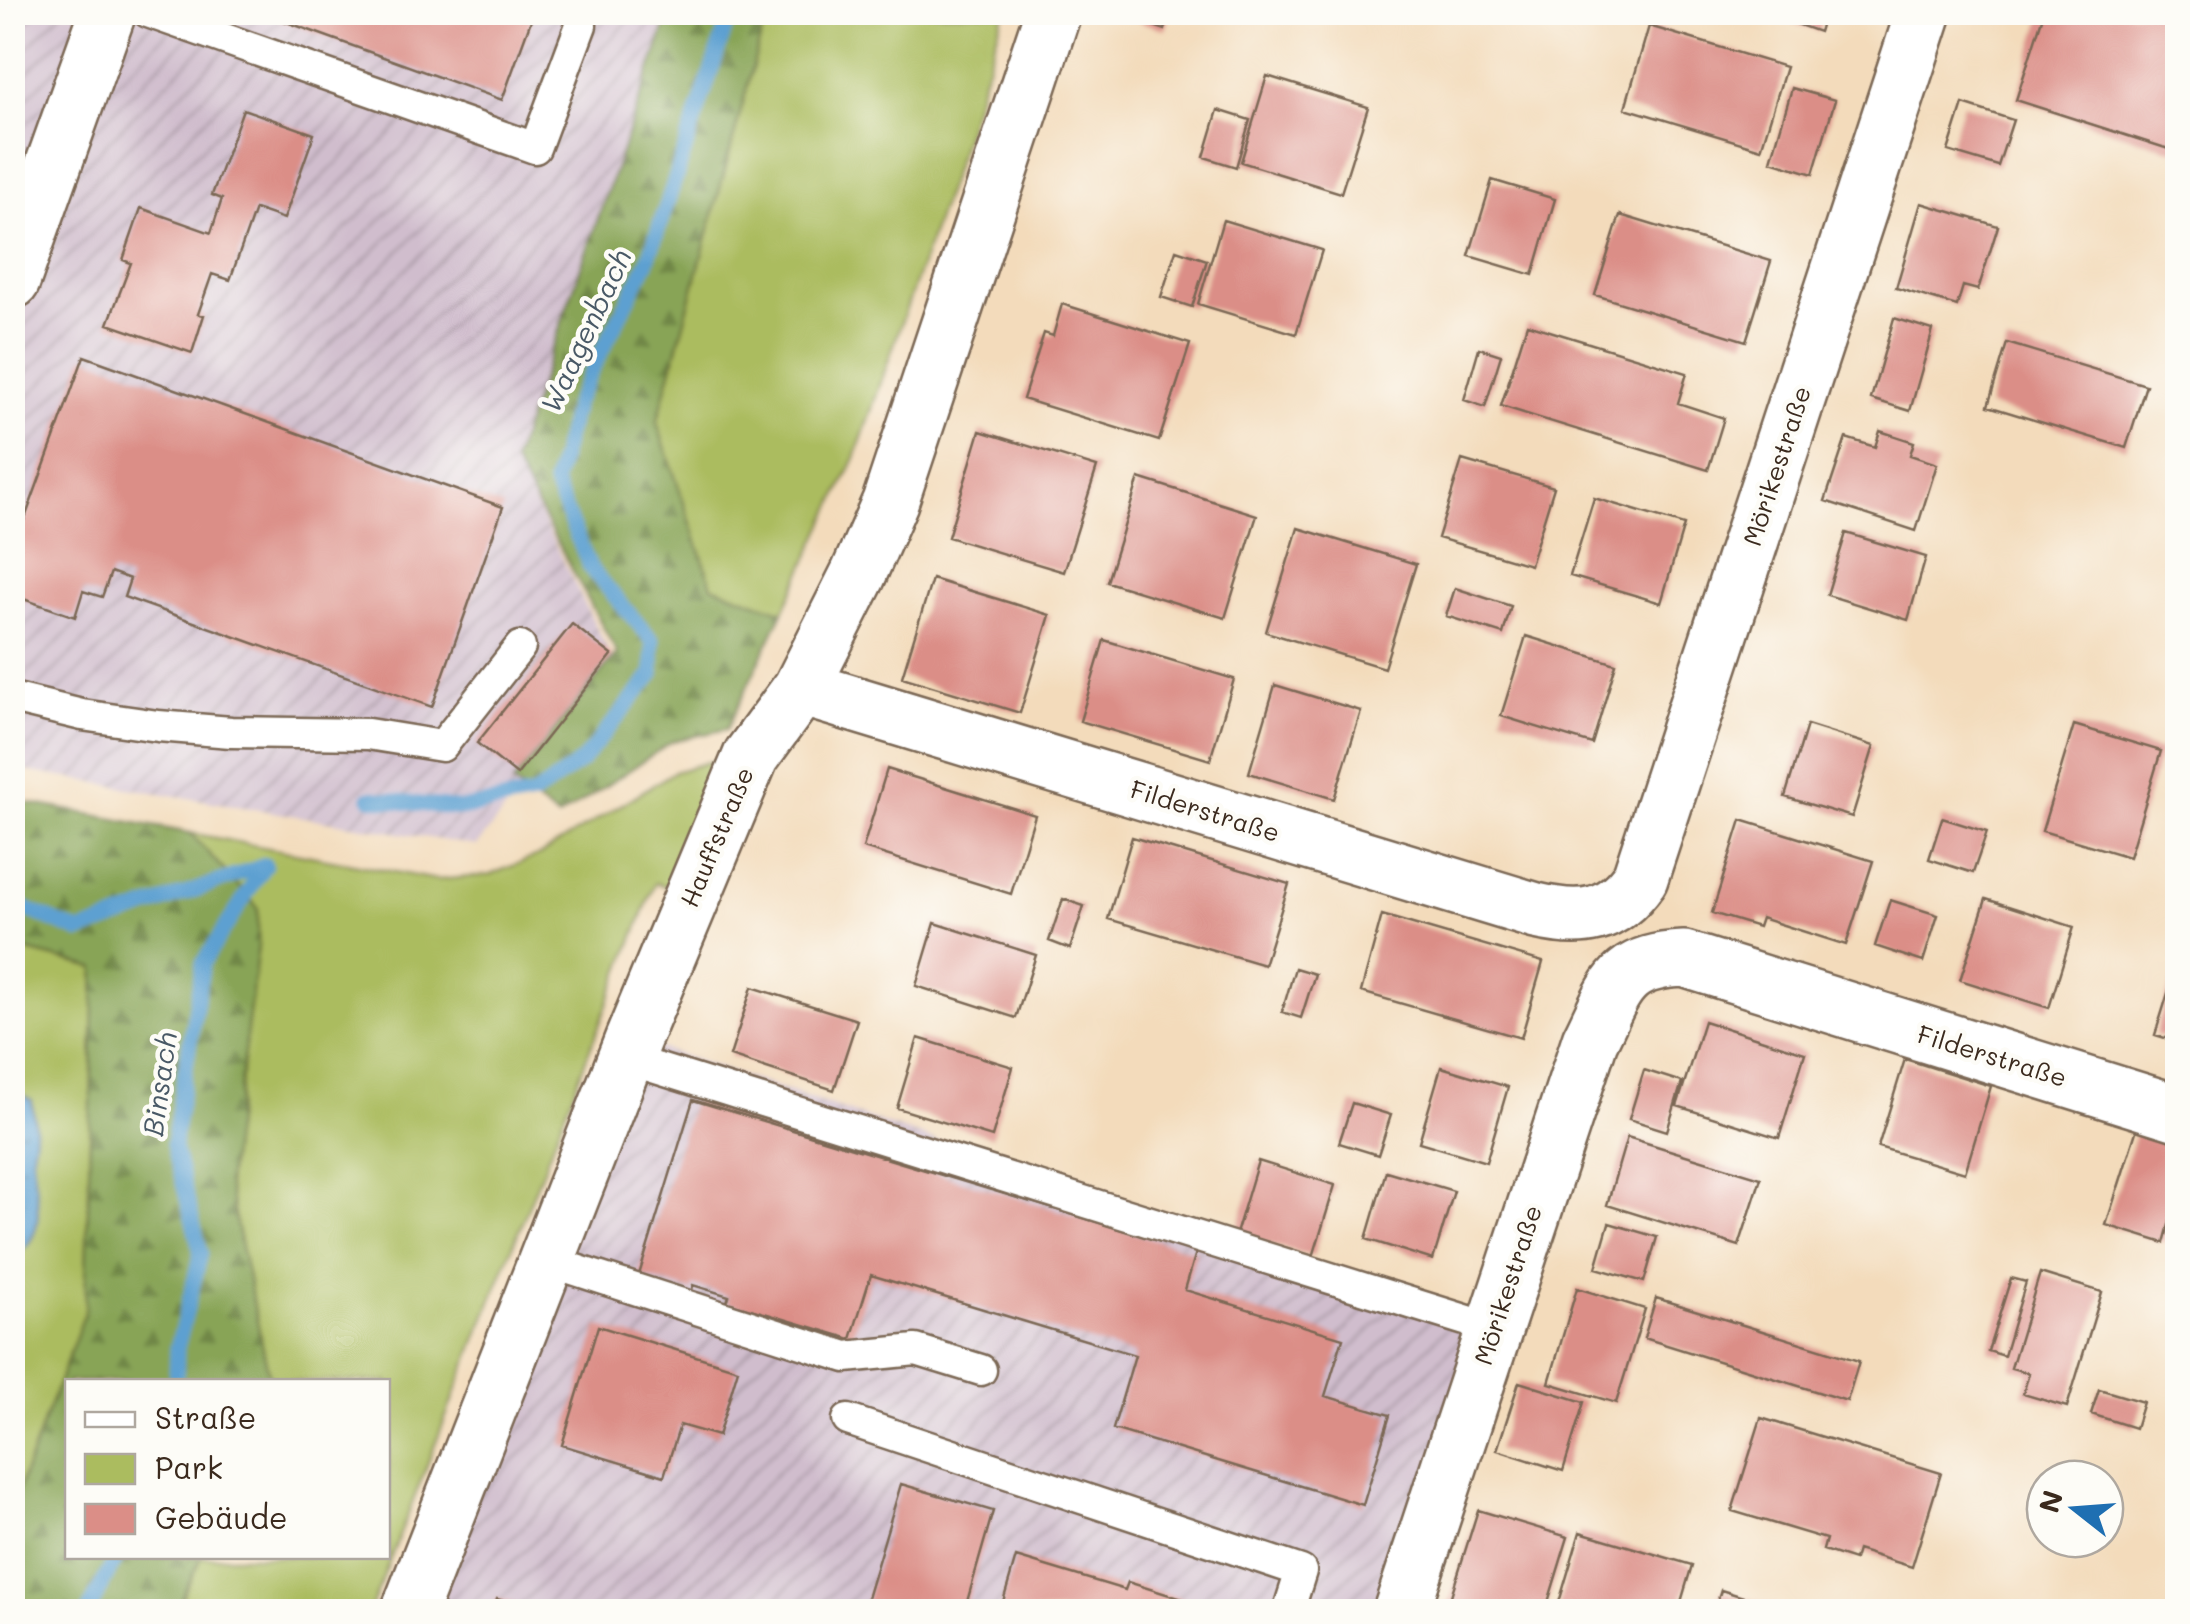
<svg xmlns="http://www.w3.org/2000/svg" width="2190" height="1624" viewBox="0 0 2190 1624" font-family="Mali,sans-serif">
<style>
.industrial{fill:url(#industrial-furrows)}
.green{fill:#abbc5f;stroke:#73733e;stroke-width:2.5}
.forest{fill:url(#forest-firs);stroke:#62673a;stroke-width:2.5}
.water{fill:url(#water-ripples);stroke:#4c6578;stroke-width:2.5}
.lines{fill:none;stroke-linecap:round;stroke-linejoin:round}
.stream{stroke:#5da0d1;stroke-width:15}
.building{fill:#db8e87}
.service-casing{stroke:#7b6855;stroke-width:35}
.minor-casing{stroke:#7b6855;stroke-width:60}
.service{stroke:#fff;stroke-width:30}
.minor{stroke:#fff;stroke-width:55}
.labels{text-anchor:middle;stroke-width:9;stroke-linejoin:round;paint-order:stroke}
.street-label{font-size:25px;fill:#3b2a1e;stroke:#fdfcf7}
.water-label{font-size:28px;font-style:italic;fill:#495966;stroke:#fdfcf7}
</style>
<defs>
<pattern id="industrial-furrows" width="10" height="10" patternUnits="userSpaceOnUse" patternTransform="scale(2.5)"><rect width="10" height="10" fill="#d0bdcd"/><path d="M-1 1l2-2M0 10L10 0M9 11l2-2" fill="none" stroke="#aa9aa6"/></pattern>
<pattern id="forest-firs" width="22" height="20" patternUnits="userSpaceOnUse" patternTransform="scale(2.5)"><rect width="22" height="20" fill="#88a456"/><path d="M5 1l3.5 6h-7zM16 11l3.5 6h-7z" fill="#708647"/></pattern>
<pattern id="water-ripples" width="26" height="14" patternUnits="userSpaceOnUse" patternTransform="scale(2.5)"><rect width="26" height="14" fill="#5da0d1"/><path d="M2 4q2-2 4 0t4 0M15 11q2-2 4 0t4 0" fill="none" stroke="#4e83a9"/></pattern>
</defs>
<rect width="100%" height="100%" fill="#fdfcf7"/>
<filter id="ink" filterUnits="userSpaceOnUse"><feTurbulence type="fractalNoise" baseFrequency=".01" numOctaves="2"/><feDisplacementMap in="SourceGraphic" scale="20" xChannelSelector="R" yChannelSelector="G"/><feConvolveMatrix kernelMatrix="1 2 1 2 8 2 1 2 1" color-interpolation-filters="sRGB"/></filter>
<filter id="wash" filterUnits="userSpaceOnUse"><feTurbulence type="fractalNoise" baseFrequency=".0048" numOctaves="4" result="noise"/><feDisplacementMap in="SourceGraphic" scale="40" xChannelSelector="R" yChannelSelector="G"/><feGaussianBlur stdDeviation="2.25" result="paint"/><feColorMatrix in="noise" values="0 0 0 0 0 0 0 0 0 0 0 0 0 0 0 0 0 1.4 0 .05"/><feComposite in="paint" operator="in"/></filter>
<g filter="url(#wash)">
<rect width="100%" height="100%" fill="#f3dbbb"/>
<path class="industrial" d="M12 13H670L513 461 616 666 477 846 13 769Z
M633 1039 1494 1329 1401 1611 409 1612Z"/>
<path class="green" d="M767 13H1004L960 152 855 458 783 612 712 587 657 423Z
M708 762 730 764 676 889 655 883 370 1611 175 1612 201 1557 388 1556V1382L270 1381 227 1182 258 946V908L190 833 437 880 490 875 540 855 674 772Z
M13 947 95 968 85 1313 13 1503Z"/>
<path class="forest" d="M670 13H767L657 423 712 586 783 612 727 729 673 741 558 818 513 783 617 653 513 461Z
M13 800 190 833 258 908V946L227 1182 270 1381 68 1382V1556L201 1557 175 1611H13V1503L85 1313 95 968 13 947Z"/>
<path class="water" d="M13 1088 32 1101C33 1112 36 1123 35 1133 35 1141 32 1149 32 1157 34 1194 52 1233 13 1257Z"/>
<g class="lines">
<path class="stream" d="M370 798 460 809 534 795 582 761 653 674V641L591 569 554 484 576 401 647 263 731 12
M12 903 80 932 265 865
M176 1382 177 1348 201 1253 173 1144 203 963 265 865
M88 1612 117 1556"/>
</g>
<g id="blocks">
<path class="building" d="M259 12H534L502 100Z
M1128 12H1170L1165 30 1127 17Z
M1762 12H1825L1819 32Z
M2044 12H2178V152L2016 100Z
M1649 26 1786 67 1761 149 1625 108Z
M1267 76 1368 107 1341 193 1241 162Z
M1792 88 1835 100 1813 174 1771 161Z
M1963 104 2013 120 1998 166 1948 151Z
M243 109 314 134 284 219 255 209 230 280 212 274 198 314 204 315 192 353 108 324 131 263 123 260 141 208 211 233 222 199 212 195Z
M1218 110 1250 120 1236 167 1204 157Z
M1492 180 1555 199 1533 275 1469 256Z
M1921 203 1998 226 1978 290 1963 286 1957 306 1896 288Z
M1620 215 1771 261 1746 341 1595 295Z
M1223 220 1322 250 1296 334 1198 304Z
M1176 250 1207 260 1192 307 1161 297Z
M1062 304 1190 344 1159 441 1023 399 1044 333 1053 336Z
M1894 318 1933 330 1910 411 1871 399Z
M1527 324 1687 373 1678 403 1724 418 1708 470 1501 406Z
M2007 343 2146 385 2126 448 1988 406Z
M1479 348 1501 355 1485 407 1464 400Z
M84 356 503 507 432 707 124 597 130 579 111 572 102 597 83 591 75 617 12 595V554Z
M980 431 1097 467 1064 572 948 537Z
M1880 431 1914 442 1910 455 1937 464 1916 531 1825 501 1846 438 1875 447Z
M1462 460 1554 487 1530 565 1438 538Z
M1139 478 1257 515 1225 618 1107 582Z
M1594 498 1684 525 1661 603 1570 576Z
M1298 528 1416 564 1384 668 1266 632Z
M1846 533 1926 557 1908 620 1827 595Z
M932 579 1050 615 1020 713 902 677Z
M1455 588 1511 606 1503 634 1446 616Z
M572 624 612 655 517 775 477 743Z
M1526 636 1616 664 1592 744 1501 716Z
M1104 640 1234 679 1210 760 1080 721Z
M1275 685 1361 711 1334 799 1249 773Z
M1807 725 1874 746 1852 817 1785 797Z
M2074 725 2161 751 2129 857 2042 831Z
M887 769 1035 815 1011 894 863 848Z
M1942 818 1987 832 1973 873 1929 859Z
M1741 820 1873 861 1846 945 1761 918 1758 927 1712 913Z
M1132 837 1289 884 1264 965 1108 919Z
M1063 899 1084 906 1070 949 1049 941Z
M1986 899 2074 927 2049 1008 1960 980Z
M1890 900 1938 915 1923 962 1875 946Z
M1382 915 1543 962 1521 1038 1361 992Z
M935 923 1036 955 1016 1018 916 986Z
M2177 964H2178V1042L2155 1035Z
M1295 968 1315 974 1301 1018 1282 1012Z
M752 987 857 1020 834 1090 730 1056Z
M1704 1021 1805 1053 1779 1138 1677 1106Z
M918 1038 1013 1067 992 1137 897 1108Z
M1905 1059 1991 1086 1965 1173 1878 1147Z
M1441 1067 1508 1087 1486 1162 1419 1142Z
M1644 1070 1682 1082 1667 1131 1629 1119Z
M693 1100 1196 1252 1185 1290 1343 1338 1325 1396 1390 1415 1363 1505 1113 1429 1135 1355 871 1275 851 1339 727 1302 729 1296 693 1285 692 1291 639 1275Z
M1352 1103 1391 1115 1378 1155 1339 1143Z
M2139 1122 2178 1135V1223L2170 1221 2164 1243 2106 1225Z
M1627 1137 1761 1178 1739 1246 1607 1205Z
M1258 1161 1335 1185 1313 1257 1236 1234Z
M1386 1171 1454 1191 1433 1260 1366 1239Z
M1609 1223 1657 1237 1644 1282 1596 1268Z
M2040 1273 2102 1292 2067 1407 2023 1394 2029 1373 2011 1368Z
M2011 1278 2026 1282 2004 1356 1988 1351Z
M1577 1288 1645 1309 1616 1403 1549 1383Z
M1656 1298 1859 1361 1847 1401 1644 1338Z
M598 1326 738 1369 718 1436 680 1425 664 1476 562 1445Z
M1519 1382 1584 1402 1563 1471 1497 1450Z
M2099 1389 2143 1402 2135 1428 2091 1414Z
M1761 1418 1941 1473 1912 1567 1857 1550 1854 1560 1823 1550 1826 1539 1732 1511Z
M901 1484 993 1511 964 1612H863Z
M1478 1510 1568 1537 1545 1612H1446Z
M1580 1532 1692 1565 1678 1612H1577L1558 1606Z
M1016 1557 1125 1590 1128 1582 1224 1612H1000Z
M2177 1588 2178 1612H2169Z
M1721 1590 1788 1611V1612H1714Z
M497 1599 535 1611V1612H493Z"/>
</g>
</g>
<g filter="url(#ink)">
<use href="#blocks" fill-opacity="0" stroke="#7b6855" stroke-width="2.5"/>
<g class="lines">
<g class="service-casing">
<path id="service" d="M148 12 535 148 581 25
M12 698 82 715 158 726 231 732 368 734 442 746 520 647
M627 1059 1494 1329
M548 1261 846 1357 916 1350 981 1370
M848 1420 1301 1571 1288 1612"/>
</g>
<g class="minor-casing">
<path id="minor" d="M12 281 108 12
M801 688 1536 911C1583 922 1612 918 1640 878L1924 12
M409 1612 633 1039 751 756 801 688 858 575 890 502 1053 12
M1401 1612 1590 1040C1617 986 1618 962 1684 959L2178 1113"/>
</g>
<use href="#service" class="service"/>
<use href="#minor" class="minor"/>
</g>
</g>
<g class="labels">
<g class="street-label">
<text transform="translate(1777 466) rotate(-72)" y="9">Mörikestraße</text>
<text transform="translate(1205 811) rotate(17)" y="9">Filderstraße</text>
<text transform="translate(717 837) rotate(-67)" y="9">Hauffstraße</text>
<text transform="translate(1992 1056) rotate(17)" y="9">Filderstraße</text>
<text transform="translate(1508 1285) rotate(-72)" y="9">Mörikestraße</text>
</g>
<g class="water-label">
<text transform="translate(586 331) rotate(-65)" y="10">Waagenbach</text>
<text transform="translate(160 1084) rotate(-82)" y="10">Binsach</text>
</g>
</g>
<rect width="2190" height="1624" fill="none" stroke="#fdfcf7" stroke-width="50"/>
<rect x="65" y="1379" width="325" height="180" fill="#fdfcf7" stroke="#afa8a0" stroke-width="2.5"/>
<rect x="85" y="1412" width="50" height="15" fill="#ffffff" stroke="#afa8a0" stroke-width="2.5"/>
<text x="155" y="1429" font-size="30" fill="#3b2a1e">Straße</text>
<rect x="85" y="1454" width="50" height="30" fill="#abbc5f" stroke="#afa8a0" stroke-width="2.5"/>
<text x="155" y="1479" font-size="30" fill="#3b2a1e">Park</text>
<rect x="85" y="1504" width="50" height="30" fill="#db8e87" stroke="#afa8a0" stroke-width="2.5"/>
<text x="155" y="1529" font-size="30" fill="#3b2a1e">Gebäude</text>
<g transform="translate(2075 1509) rotate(287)"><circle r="48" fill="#fdfcf7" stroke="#afa8a0" stroke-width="2.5"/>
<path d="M0-8L18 38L0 25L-18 38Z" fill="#1f6fb2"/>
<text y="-15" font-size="28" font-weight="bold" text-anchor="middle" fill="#3b2a1e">N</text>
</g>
</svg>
